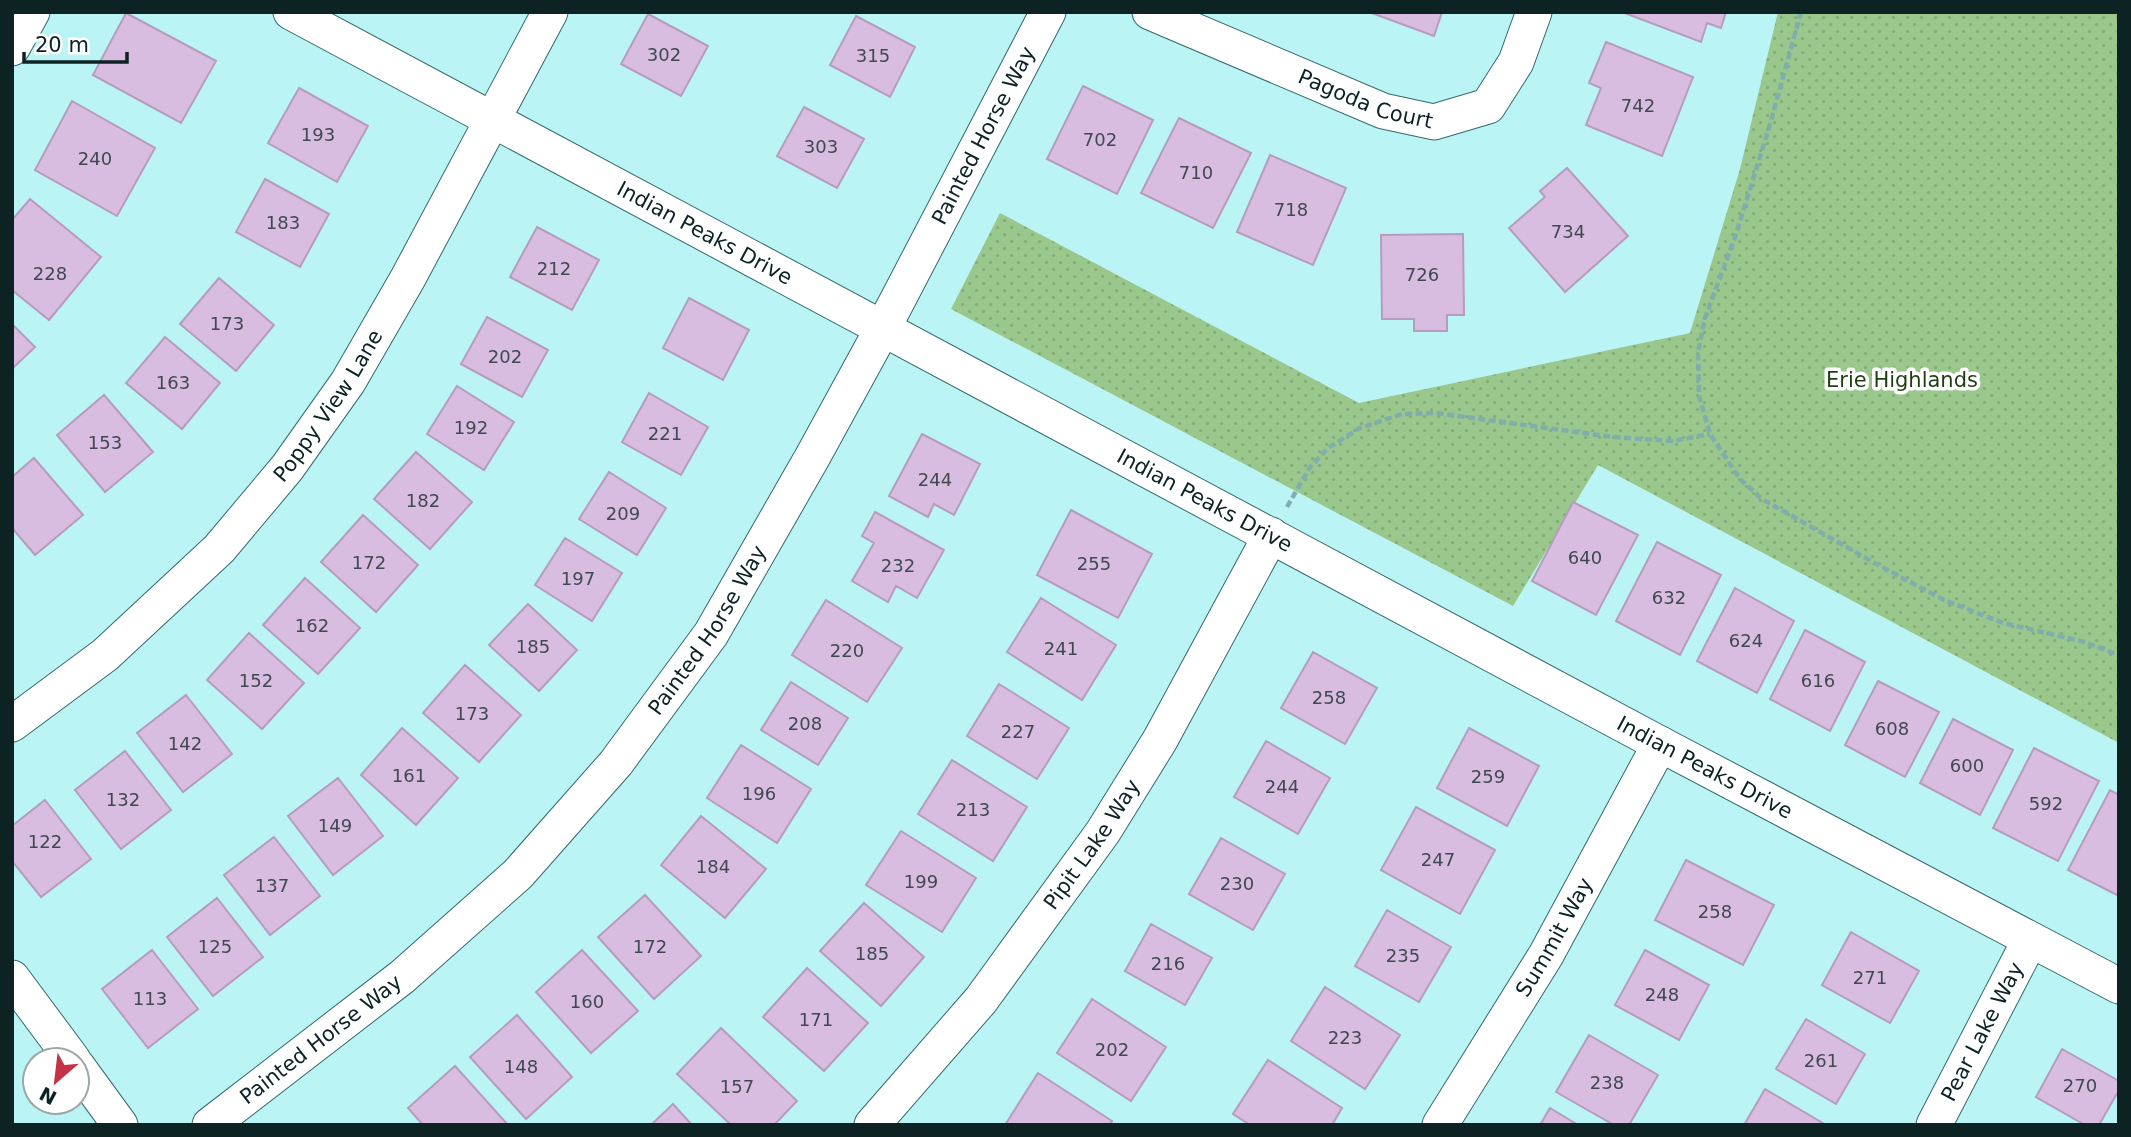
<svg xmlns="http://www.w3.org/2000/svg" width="2131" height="1137" viewBox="0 0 2131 1137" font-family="'DejaVu Sans',sans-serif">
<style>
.grass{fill:url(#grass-dots)}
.building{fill:#d8bde1;stroke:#b69cbf;stroke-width:2}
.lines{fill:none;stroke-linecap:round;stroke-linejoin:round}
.street-casing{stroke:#346a6b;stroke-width:37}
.path{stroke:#80adae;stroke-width:4.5;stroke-dasharray:7 3.5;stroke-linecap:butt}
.street{stroke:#fff;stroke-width:35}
.labels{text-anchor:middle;stroke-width:7;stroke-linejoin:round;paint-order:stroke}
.number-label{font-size:18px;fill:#3f4952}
.street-label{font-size:21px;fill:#0c2223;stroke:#fff}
.park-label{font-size:21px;fill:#1f3e12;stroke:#fff}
</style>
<defs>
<pattern id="grass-dots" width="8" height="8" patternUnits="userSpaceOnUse" patternTransform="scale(1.75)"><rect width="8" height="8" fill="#9ac78b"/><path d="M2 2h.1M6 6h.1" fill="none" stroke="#84ab78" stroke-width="1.8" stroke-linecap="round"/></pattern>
</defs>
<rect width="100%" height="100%" fill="#bbf4f5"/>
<path class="grass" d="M1778 12H2119V743L1598 465 1513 606 951 309 1000 213 1359 403 1690 333 1740 169Z"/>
<path class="building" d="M1369 12H1442L1434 36Z
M1622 12H1726L1721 28 1707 23 1701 42Z
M126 13 216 61 181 123 93 75Z
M648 14 708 46 681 96 621 64Z
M856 16 915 47 890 97 830 65Z
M1606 42 1693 77 1662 156 1586 125 1601 88 1589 83Z
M1083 86 1153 120 1117 194 1047 159Z
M299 88 368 126 337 182 268 143Z
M72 101 155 148 117 216 35 170Z
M804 107 864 139 837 188 777 156Z
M1179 118 1251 153 1213 228 1141 193Z
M1270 155 1346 188 1313 265 1237 232Z
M1567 168 1628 236 1565 292 1509 228 1545 197 1540 191Z
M265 179 329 214 300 267 236 232Z
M30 199 101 257 49 320 12 290V220Z
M537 227 599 260 572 310 510 277Z
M1463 234 1464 315H1447V331H1414V319H1382L1381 235Z
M219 278 274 325 236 371 180 324Z
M689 298 749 330 723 380 663 348Z
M487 317 548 350 522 397 461 364Z
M12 324 35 347 12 369Z
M165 337 220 383 182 429 126 383Z
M457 386 514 422 484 470 427 434Z
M649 393 708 427 681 475 622 442Z
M104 395 153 452 105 492 57 435Z
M922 434 980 464 954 515 934 504 928 517 889 496Z
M416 452 472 502 430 549 374 499Z
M34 458 83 515 35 555 12 528V477Z
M609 472 666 508 637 555 579 519Z
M1573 502 1638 535 1596 615 1532 581Z
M1071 510 1152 554 1118 618 1037 575Z
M875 512 944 550 917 598 896 586 888 602 852 581 874 543 862 536Z
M363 515 418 565 376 612 321 562Z
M565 538 622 573 592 621 535 585Z
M1657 542 1721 575 1680 655 1616 621Z
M305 578 360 628 318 674 263 625Z
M1735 588 1794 621 1757 693 1697 661Z
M1041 598 1116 645 1082 700 1007 652Z
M826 600 902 648 867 702 792 655Z
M528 604 577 650 539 691 489 645Z
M1805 630 1865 662 1830 731 1770 699Z
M249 633 304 683 262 729 207 680Z
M1313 652 1377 688 1345 744 1281 708Z
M465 665 521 715 479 762 423 713Z
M1878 681 1939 712 1905 777 1845 745Z
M791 682 848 718 818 765 761 730Z
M999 684 1069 728 1037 779 967 736Z
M186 695 232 754 183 792 137 733Z
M1953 719 2013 750 1980 815 1920 783Z
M402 728 458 778 416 825 361 775Z
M1469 728 1539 766 1507 826 1437 788Z
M1266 741 1330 778 1298 834 1234 797Z
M741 745 811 789 777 843 707 798Z
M2034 748 2099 781 2058 861 1993 828Z
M125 751 171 810 121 849 75 790Z
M952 760 1027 807 993 861 918 814Z
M338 778 383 836 333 875 288 816Z
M2110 790 2119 795V896L2068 870Z
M45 800 91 859 41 897 12 861V826Z
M1416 807 1495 850 1460 914 1381 870Z
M701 816 766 869 725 918 661 865Z
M901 831 976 878 942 932 866 885Z
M274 837 320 896 270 935 224 875Z
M1221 838 1285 874 1253 930 1189 894Z
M1686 860 1774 905 1743 965 1655 920Z
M645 895 701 956 654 999 598 937Z
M217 898 263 957 213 996 167 937Z
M864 903 924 957 881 1006 820 951Z
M1387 910 1451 947 1419 1002 1355 966Z
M1151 924 1212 958 1185 1005 1125 971Z
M1851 932 1919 971 1890 1023 1822 985Z
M152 950 198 1009 148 1048 102 989Z
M582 950 638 1011 591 1053 536 992Z
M1645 950 1709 985 1679 1040 1615 1005Z
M807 968 868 1023 824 1071 763 1017Z
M1325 987 1400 1035 1365 1089 1291 1041Z
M1092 999 1166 1047 1131 1101 1057 1053Z
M517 1015 572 1077 526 1119 470 1057Z
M1806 1019 1865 1054 1836 1104 1776 1069Z
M721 1028 797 1101 774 1125H731L677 1074Z
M1589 1035 1658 1075 1629 1125H1614L1556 1092Z
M2062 1049 2119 1081V1090L2099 1125H2085L2036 1097Z
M1268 1060 1342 1108 1332 1125H1250L1233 1114Z
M455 1066 508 1125H423L408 1108Z
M1038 1073 1112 1121 1110 1125H1005Z
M1765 1089 1826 1125H1744Z
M673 1104 692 1125H651Z
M1550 1108 1578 1125H1540Z"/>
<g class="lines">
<g class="street-casing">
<g id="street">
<path id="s1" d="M291 12 1660 744 2119 986"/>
<path id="s2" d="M1150 12 1383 111 1434 122 1488 106 1516 62 1534 12"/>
<path d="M12 48 32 12"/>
<path id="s3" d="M12 724 105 655 219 549 287 468 348 382 408 278 550 12"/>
<path d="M12 978 73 1060"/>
<path d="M77 1066 120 1125"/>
<path id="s4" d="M210 1125 402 977 518 874 616 763 711 634 813 456 883 328 1048 12"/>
<path id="s5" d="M872 1125 981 1000 1103 832 1160 740 1271 535"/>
<path id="s6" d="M1440 1125 1546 955 1660 744"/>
<path id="s7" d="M1934 1125 2030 940"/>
</g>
</g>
<path class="path" d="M1801 12 1769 128 1735 237 1705 318 1698 352 1699 396 1710 434 1740 479 1762 499 1880 566 1944 600 2003 623 2081 641 2119 655
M1287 507 1310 467 1328 448 1360 428 1402 414 1436 413 1613 437 1673 441 1710 434"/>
<use href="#street" class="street"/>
</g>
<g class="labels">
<g class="number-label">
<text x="664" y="61">302</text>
<text x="873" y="62">315</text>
<text x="1638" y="112">742</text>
<text x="318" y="141">193</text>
<text x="1100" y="146">702</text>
<text x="821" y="153">303</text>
<text x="95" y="165">240</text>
<text x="1196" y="179">710</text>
<text x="1291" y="216">718</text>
<text x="283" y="229">183</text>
<text x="1568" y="238">734</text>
<text x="554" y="275">212</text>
<text x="50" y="280">228</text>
<text x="1422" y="281">726</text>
<text x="227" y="330">173</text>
<text x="505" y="363">202</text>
<text x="173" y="389">163</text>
<text x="471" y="434">192</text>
<text x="665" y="440">221</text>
<text x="105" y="449">153</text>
<text x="935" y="486">244</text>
<text x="423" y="507">182</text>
<text x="623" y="520">209</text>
<text x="1585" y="564">640</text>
<text x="369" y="569">172</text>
<text x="1094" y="570">255</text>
<text x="898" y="572">232</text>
<text x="578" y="585">197</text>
<text x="1669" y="604">632</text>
<text x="312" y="632">162</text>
<text x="1746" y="647">624</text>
<text x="533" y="653">185</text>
<text x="1061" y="655">241</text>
<text x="847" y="657">220</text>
<text x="256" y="687">152</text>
<text x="1818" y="687">616</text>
<text x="1329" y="704">258</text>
<text x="472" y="720">173</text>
<text x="805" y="730">208</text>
<text x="1892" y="735">608</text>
<text x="1018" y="738">227</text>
<text x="185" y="750">142</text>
<text x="1967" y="772">600</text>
<text x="409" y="782">161</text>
<text x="1488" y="783">259</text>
<text x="1282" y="793">244</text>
<text x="759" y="800">196</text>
<text x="123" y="806">132</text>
<text x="2046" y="810">592</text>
<text x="973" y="816">213</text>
<text x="335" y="832">149</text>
<text x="45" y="848">122</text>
<text x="1438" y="866">247</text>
<text x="713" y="873">184</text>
<text x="921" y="888">199</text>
<text x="1237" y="890">230</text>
<text x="272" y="892">137</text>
<text x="1715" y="918">258</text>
<text x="215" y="953">125</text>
<text x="650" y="953">172</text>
<text x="872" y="960">185</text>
<text x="1403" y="962">235</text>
<text x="1168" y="970">216</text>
<text x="1870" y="984">271</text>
<text x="1662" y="1001">248</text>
<text x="150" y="1005">113</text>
<text x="587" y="1008">160</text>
<text x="816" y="1026">171</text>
<text x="1345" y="1044">223</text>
<text x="1112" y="1056">202</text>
<text x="1821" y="1067">261</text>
<text x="521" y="1073">148</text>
<text x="1607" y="1089">238</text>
<text x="2080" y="1092">270</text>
<text x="737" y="1093">157</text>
</g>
<g class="street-label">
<text dy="7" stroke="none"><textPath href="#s2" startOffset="233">Pagoda Court</textPath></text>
<text dy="7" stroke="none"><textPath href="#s4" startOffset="1274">Painted Horse Way</textPath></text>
<text dy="7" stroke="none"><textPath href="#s1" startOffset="469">Indian Peaks Drive</textPath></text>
<text dy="7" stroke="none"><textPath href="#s3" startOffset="452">Poppy View Lane</textPath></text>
<text dy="7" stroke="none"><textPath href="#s1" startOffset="1036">Indian Peaks Drive</textPath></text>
<text dy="7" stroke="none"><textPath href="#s4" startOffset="707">Painted Horse Way</textPath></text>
<text dy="7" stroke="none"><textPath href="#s1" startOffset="1603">Indian Peaks Drive</textPath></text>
<text dy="7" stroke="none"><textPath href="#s5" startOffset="357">Pipit Lake Way</textPath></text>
<text dy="7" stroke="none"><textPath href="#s6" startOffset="220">Summit Way</textPath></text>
<text dy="7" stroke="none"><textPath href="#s7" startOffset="105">Pear Lake Way</textPath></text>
<text dy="7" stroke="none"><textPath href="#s4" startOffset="140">Painted Horse Way</textPath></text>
</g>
<g class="park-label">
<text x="1902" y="387">Erie Highlands</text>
</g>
</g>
<rect width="2131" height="1137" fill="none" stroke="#0c2223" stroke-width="28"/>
<g transform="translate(56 1081) rotate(208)"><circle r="33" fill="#ffffff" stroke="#9ea7a7" stroke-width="2"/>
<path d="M0-5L12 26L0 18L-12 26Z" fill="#c33247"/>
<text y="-10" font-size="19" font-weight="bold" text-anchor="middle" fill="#0c2223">N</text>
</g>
<path d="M24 52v10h103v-10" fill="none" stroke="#0c2223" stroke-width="3.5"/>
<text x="35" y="52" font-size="21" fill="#0c2223" stroke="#ffffff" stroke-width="5" paint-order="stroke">20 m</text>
</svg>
